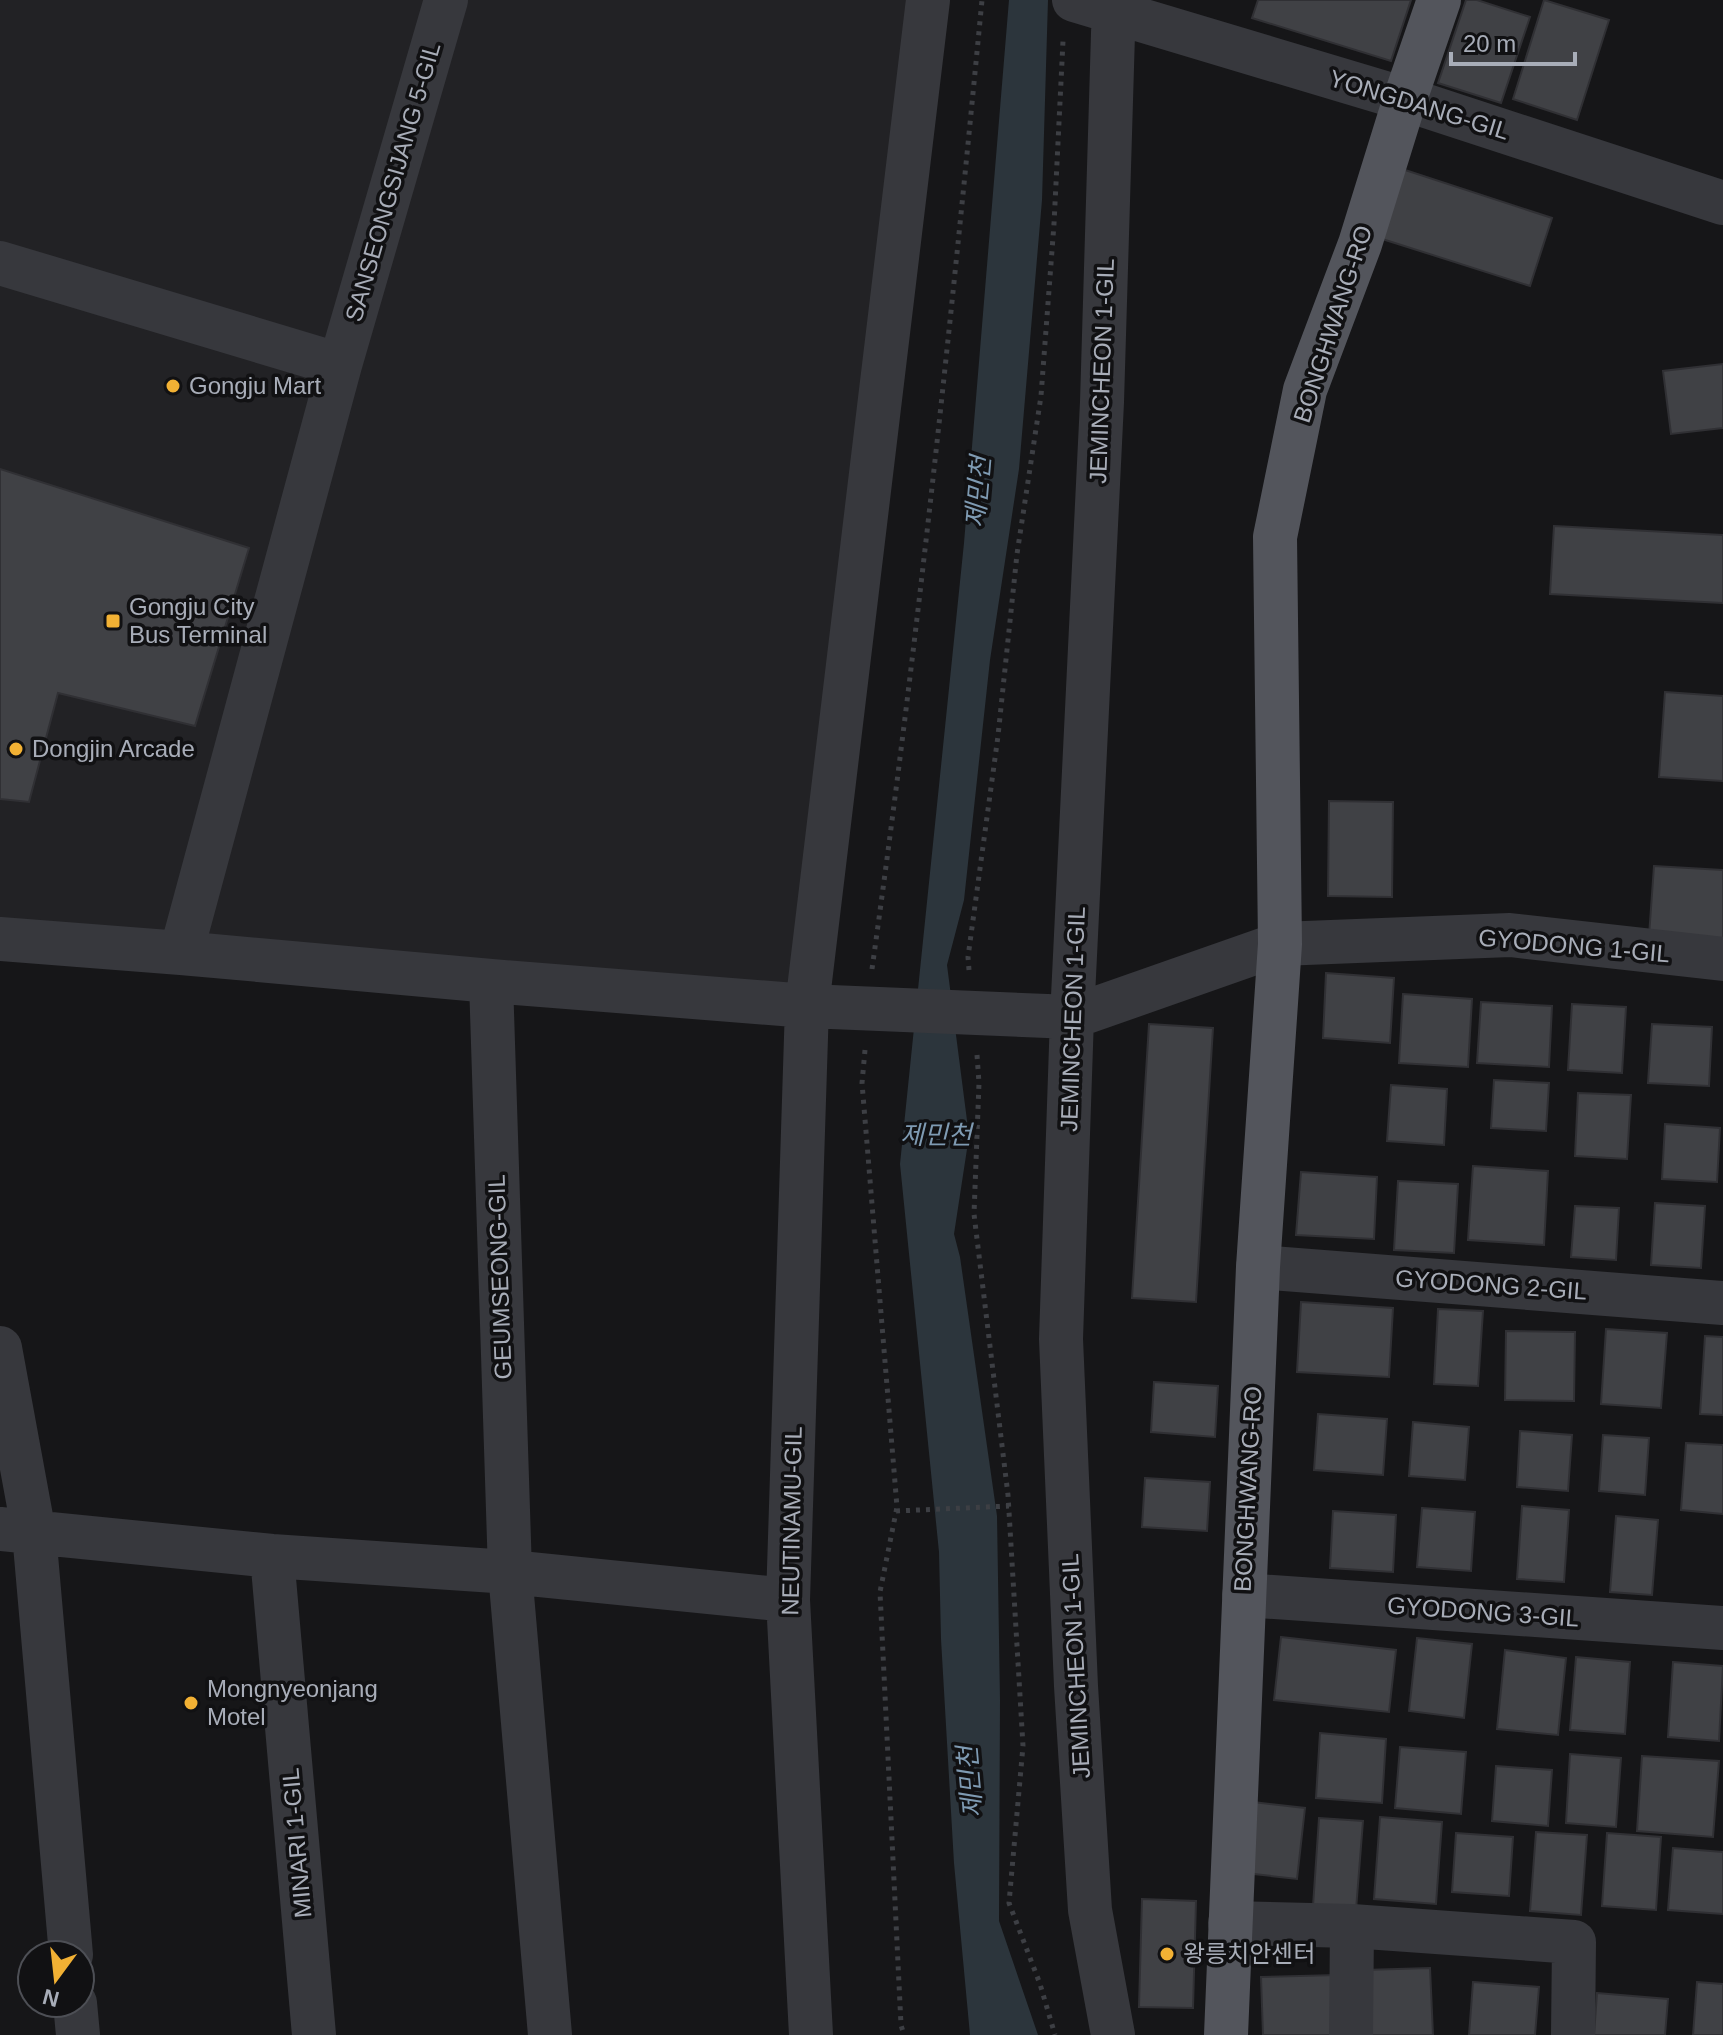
<svg xmlns="http://www.w3.org/2000/svg" width="1723" height="2035" viewBox="0 0 1723 2035" font-family="Helvetica,'Noto Sans KR',sans-serif">
<style>
.built{fill:#222225}
.water{fill:#2c353c}
.building{fill:#404145;stroke:#303034;stroke-width:2}
.lines{fill:none;stroke-linecap:round;stroke-linejoin:round}
.path{stroke:#3d3f44;stroke-width:5;stroke-dasharray:4 6;stroke-linecap:butt}
.minor{stroke:#37383d;stroke-width:44}
.major{stroke:#53555c;stroke-width:44}
.poi-dot{fill:#f2b134;stroke:#111113;stroke-width:3}
.labels{text-anchor:middle;stroke-width:7;stroke-linejoin:round;paint-order:stroke}
.street-label{font-size:24px;fill:#a8adb8;stroke:#111113}
.poi-label{font-size:24px;fill:#a8adb8;stroke:#111113;text-anchor:start}
.water-label{font-size:26px;font-style:italic;fill:#7f9bb3;stroke:#111113}
</style>
<rect width="100%" height="100%" fill="#161618"/>
<path class="built" d="M0 0H922L807 1006 0 929Z"/>
<path class="water" d="M1009 0H1048L1042 200 1019 469 990 660 964 900 947 965 969 1136 954 1234 960 1257 997 1516 1000 1700 999 1921 1038 2035H970L954 1863 941 1639 939 1552 900 1164 964 543Z"/>
<path class="building" d="M1258 0H1411L1391 61 1252 18Z
M1466 0H1477L1530 17 1501 103 1438 83Z
M1544 0 1609 20 1577 120 1513 99Z
M1399 168 1552 218 1530 286 1376 237Z
M1723 364V428L1671 434 1663 371Z
M0 469 249 548 195 726 58 693 29 802 0 799Z
M1554 526 1723 535V603L1550 594Z
M1665 692 1723 696V781L1659 777Z
M1329 801 1393 802 1392 897 1328 896Z
M1654 866 1723 870V941L1649 936Z
M1326 973 1394 978 1390 1043 1323 1038Z
M1403 994 1472 999 1468 1067 1399 1063Z
M1481 1002 1552 1006 1549 1067 1477 1063Z
M1572 1004 1626 1007 1622 1073 1568 1070Z
M1149 1024 1213 1028 1196 1302 1132 1298Z
M1652 1024 1712 1027 1709 1086 1648 1083Z
M1494 1080 1549 1083 1546 1131 1491 1128Z
M1391 1085 1447 1089 1444 1145 1387 1141Z
M1578 1093 1631 1095 1627 1159 1575 1156Z
M1665 1124 1720 1128 1717 1182 1662 1179Z
M1473 1166 1548 1171 1544 1245 1468 1240Z
M1301 1172 1377 1177 1374 1239 1296 1235Z
M1398 1181 1458 1184 1454 1253 1394 1250Z
M1655 1203 1705 1206 1701 1268 1651 1265Z
M1575 1206 1619 1208 1616 1260 1571 1257Z
M1301 1302 1393 1308 1389 1377 1297 1372Z
M1438 1309 1483 1311 1478 1386 1434 1384Z
M1606 1329 1667 1333 1661 1408 1601 1404Z
M1506 1331 1575 1332 1574 1401 1505 1400Z
M1705 1336 1723 1337V1415L1700 1414Z
M1154 1382 1218 1386 1215 1437 1151 1432Z
M1318 1414 1387 1419 1383 1475 1314 1470Z
M1413 1422 1469 1427 1465 1480 1409 1476Z
M1520 1431 1572 1435 1568 1491 1517 1487Z
M1603 1435 1649 1438 1645 1495 1599 1491Z
M1686 1443 1723 1445V1514L1681 1510Z
M1145 1478 1210 1482 1207 1531 1142 1527Z
M1522 1506 1569 1510 1564 1582 1517 1579Z
M1422 1508 1475 1512 1471 1571 1417 1567Z
M1333 1511 1396 1515 1393 1572 1330 1568Z
M1616 1516 1658 1520 1652 1595 1610 1592Z
M1281 1637 1396 1650 1389 1712 1274 1700Z
M1417 1638 1472 1644 1464 1718 1409 1711Z
M1505 1650 1566 1658 1558 1735 1497 1729Z
M1576 1657 1630 1662 1625 1734 1570 1730Z
M1673 1662 1723 1666 1719 1741 1668 1737Z
M1320 1733 1386 1739 1382 1803 1316 1798Z
M1400 1747 1466 1752 1461 1814 1395 1808Z
M1570 1754 1621 1758 1616 1827 1566 1823Z
M1642 1756 1719 1761 1713 1837 1637 1831Z
M1496 1766 1552 1770 1548 1826 1492 1821Z
M1253 1802 1305 1808 1297 1879 1245 1873Z
M1380 1817 1442 1822 1436 1904 1374 1899Z
M1319 1818 1363 1821 1356 1910 1313 1906Z
M1536 1832 1587 1835 1581 1915 1530 1911Z
M1456 1833 1513 1837 1509 1896 1452 1892Z
M1607 1833 1661 1837 1656 1910 1602 1906Z
M1673 1848 1723 1852V1914L1668 1910Z
M1142 1899 1196 1901 1193 2008 1139 2007Z
M1430 1968 1433 2035H1366L1364 1970Z
M1337 1975 1340 2035H1263L1261 1977Z
M1473 1982 1539 1987 1535 2035H1469Z
M1697 1982 1723 1984V2035H1693Z
M1597 1993 1668 1999 1665 2035H1594Z"/>
<g class="lines">
<path class="path" d="M872 969C917 647 951 324 982 0
M969 970 968 957 998 736 1017 554 1041 396 1054 224 1063 41
M865 1050 862 1083 897 1507 880 1592 901 2025 904 2035
M977 1055 979 1083 974 1214 1008 1495 1023 1746 1009 1903 1040 1984 1055 2035
M896 1511 1009 1506"/>
<path class="minor" d="M1074 0 1405 99 1723 203
M0 263 340 365
M0 939 181 953 491 981 807 1006 1072 1017 1280 944 1510 935 1723 959
M181 953 340 365 446 0
M491 981 510 1572 550 2035
M1258 1267 1723 1303
M0 1348 34 1533 71 1955
M0 1529 272 1556 510 1572 788 1600
M272 1556 314 2035
M1244 1595 1723 1628
M1230 1923 1352 1926 1574 1942 1573 2035
M75 2003 78 2035
M811 2035 788 1600 807 1006 928 0
M1113 2035 1090 1910 1076 1686 1061 1339 1072 1017 1102 402 1114 0
M1351 2035 1352 1926"/>
<path class="major" d="M1226 2035 1258 1267 1280 944 1275 537 1305 390 1360 244 1405 99 1439 0"/>
</g>
<g class="poi-dot">
<circle cx="173" cy="386" r="8"/>
<rect x="105" y="613" width="16" height="16" rx="4"/>
<circle cx="16" cy="749" r="8"/>
<circle cx="191" cy="1703" r="8"/>
<circle cx="1167" cy="1954" r="8"/>
</g>
<g class="labels">
<g class="street-label">
<text transform="translate(1419 105) rotate(17)" y="8">YONGDANG-GIL</text>
<text transform="translate(393 182) rotate(-74)" y="8">SANSEONGSIJANG 5-GIL</text>
<text transform="translate(1333 324) rotate(-72)" y="8">BONGHWANG-RO</text>
<text transform="translate(1102 371) rotate(-88)" y="8">JEMINCHEON 1-GIL</text>
<text transform="translate(1574 946) rotate(5)" y="8">GYODONG 1-GIL</text>
<text transform="translate(1073 1019) rotate(-88)" y="8">JEMINCHEON 1-GIL</text>
<text transform="translate(500 1277) rotate(-92)" y="8">GEUMSEONG-GIL</text>
<text transform="translate(1491 1285) rotate(4)" y="8">GYODONG 2-GIL</text>
<text transform="translate(1248 1489) rotate(-87)" y="8">BONGHWANG-RO</text>
<text transform="translate(792 1521) rotate(-89)" y="8">NEUTINAMU-GIL</text>
<text transform="translate(1483 1612) rotate(4)" y="8">GYODONG 3-GIL</text>
<text transform="translate(1076 1666) rotate(-93)" y="8">JEMINCHEON 1-GIL</text>
<text transform="translate(297 1843) rotate(-95)" y="8">MINARI 1-GIL</text>
</g>
<g class="poi-label">
<text x="189" y="394">Gongju Mart</text>
<text x="129" y="615">Gongju City<tspan x="129" dy="28">Bus Terminal</tspan></text>
<text x="32" y="757">Dongjin Arcade</text>
<text x="207" y="1697">Mongnyeonjang<tspan x="207" dy="28">Motel</tspan></text>
<text x="1183" y="1962">왕릉치안센터</text>
</g>
<g class="water-label">
<text transform="translate(978 492) rotate(-85)" y="9">제민천</text>
<text x="936" y="1144">제민천</text>
<text transform="translate(970 1782) rotate(-95)" y="9">제민천</text>
</g>
</g>
<g transform="translate(56 1979) rotate(195)"><circle r="38" fill="#111113" stroke="#4d4f55" stroke-width="2"/>
<path d="M0-6L14 30L0 20L-14 30Z" fill="#f2b134"/>
<text y="-12" font-size="22" font-weight="bold" text-anchor="middle" fill="#a8adb8">N</text>
</g>
<path d="M1451 52v12h124v-12" fill="none" stroke="#a8adb8" stroke-width="4"/>
<text x="1463" y="52" font-size="24" fill="#a8adb8" stroke="#111113" stroke-width="6" paint-order="stroke">20 m</text>
</svg>
